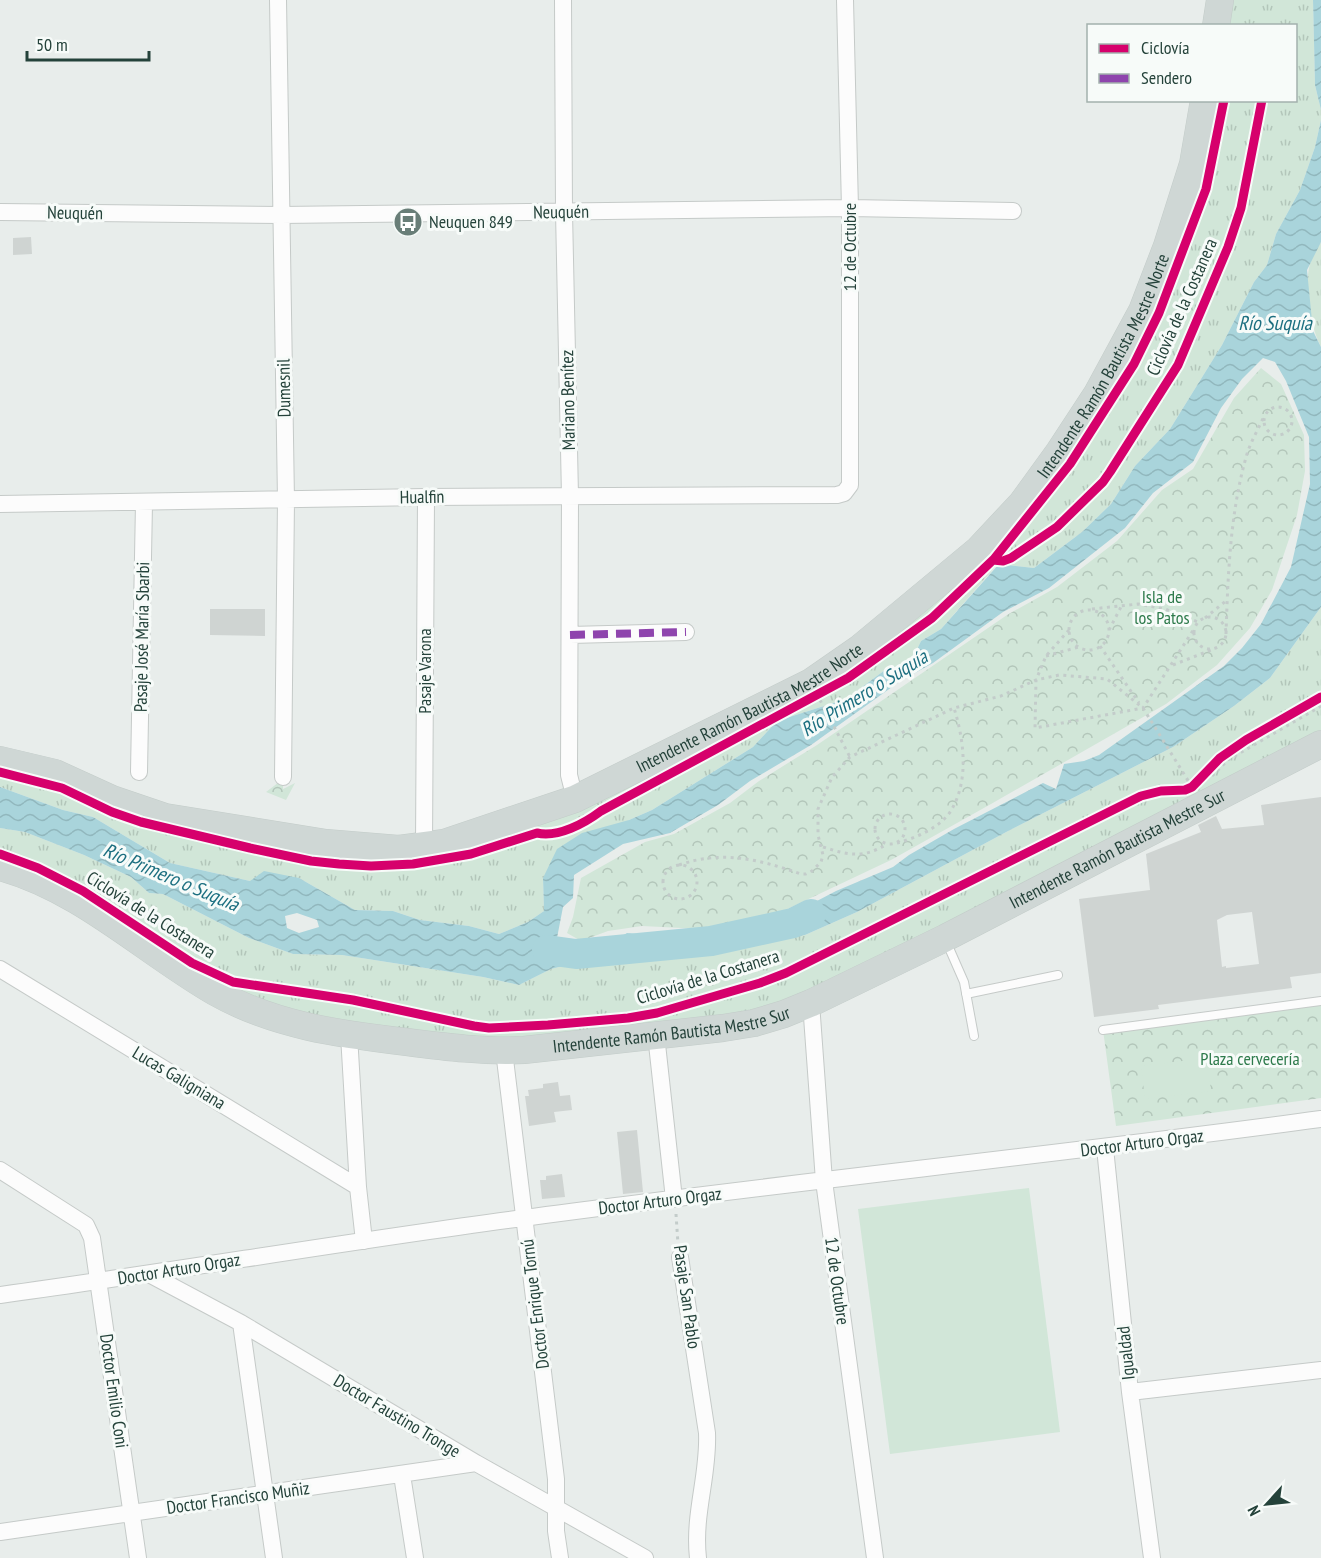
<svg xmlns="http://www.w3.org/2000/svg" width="1321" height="1558" viewBox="0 0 1321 1558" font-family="'PT Sans Narrow',sans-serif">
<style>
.grass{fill:url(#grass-tufts)}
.park{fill:url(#park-crowns)}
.garden{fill:#d1e6d8}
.water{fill:url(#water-waves);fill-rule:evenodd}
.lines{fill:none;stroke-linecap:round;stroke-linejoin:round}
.river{stroke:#a9d4db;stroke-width:30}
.building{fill:#cfd4d2;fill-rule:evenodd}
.lane-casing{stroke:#c5cac8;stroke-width:10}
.street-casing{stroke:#c5cac8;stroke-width:18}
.primary-casing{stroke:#c3ccc9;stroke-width:28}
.path{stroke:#c3ccca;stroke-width:3;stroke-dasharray:3 4.5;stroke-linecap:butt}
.lane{stroke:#fcfcfc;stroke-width:8}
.street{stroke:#fcfcfc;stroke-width:16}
.primary{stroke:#cfd7d5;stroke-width:27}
.quiet{stroke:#8e44ad;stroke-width:8;stroke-dasharray:15 8;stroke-linecap:butt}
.cycleway-casing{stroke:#f7fbf9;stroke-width:13}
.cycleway{stroke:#d6006c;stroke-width:9}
.labels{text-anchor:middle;stroke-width:6;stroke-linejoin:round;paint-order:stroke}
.street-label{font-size:18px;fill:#24423a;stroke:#f7fbf9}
.poi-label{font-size:18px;fill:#24423a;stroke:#f7fbf9;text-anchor:start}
.park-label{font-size:18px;fill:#2d7a4b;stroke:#f7fbf9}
.water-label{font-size:20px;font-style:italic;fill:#1c6f80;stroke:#f7fbf9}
</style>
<defs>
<pattern id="grass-tufts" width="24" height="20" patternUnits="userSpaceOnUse" patternTransform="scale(1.5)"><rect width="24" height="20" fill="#d1e6d8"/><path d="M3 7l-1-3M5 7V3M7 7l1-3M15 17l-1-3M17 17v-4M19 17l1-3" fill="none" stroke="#b3c6ba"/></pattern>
<pattern id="park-crowns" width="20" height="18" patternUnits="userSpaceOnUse" patternTransform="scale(1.5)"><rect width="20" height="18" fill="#d1e6d8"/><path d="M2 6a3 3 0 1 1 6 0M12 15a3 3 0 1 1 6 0" fill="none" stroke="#b3c6ba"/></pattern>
<pattern id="water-waves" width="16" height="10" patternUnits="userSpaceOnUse" patternTransform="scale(1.5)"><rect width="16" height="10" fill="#a9d4db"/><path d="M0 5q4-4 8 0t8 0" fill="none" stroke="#91b7bd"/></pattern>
</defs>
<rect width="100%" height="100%" fill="#e8edeb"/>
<path class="grass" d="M1220 0H1313L1315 85 1321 110V120L1315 147 1300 190 1276 234 1267 265 1254 282 1222 345 1170 429 1135 466 1111 504 1082 532 1034 568 998 564 941 629 921 641 911 662 885 670 846 699 777 721 753 747 652 810 629 820 543 878 544 911 528 922 499 934 469 926 420 920 393 911 355 910 299 878 250 881 170 863 93 817 63 810 0 787V760L165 817 444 843 811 682 977 550 1142 311 1204 101 1296 100V26L1216 25Z
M1321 242V347C1307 319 1299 267 1321 242Z
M1321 607V744L811 1003 524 1050 319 1031 0 867V828L25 832 84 855 131 877 149 893 163 894 249 938 293 954 342 955 483 977 519 985 551 969 567 965 611 964 650 956 697 955 774 940 805 935 857 912 1010 830 1173 747 1234 706 1270 678Z"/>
<path class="park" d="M1261 368 1281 384 1304 435 1305 471 1297 515 1272 590 1250 628 1217 665 1166 704 991 804 891 860 741 931 642 926 608 931 581 941 567 933 573 917 581 878 645 842 674 834 730 803 759 781 817 745 1007 615 1057 587 1117 541 1162 490 1193 469 1234 398Z
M283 779V789L295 783 286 800 266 792Z
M1321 1001V1098L1116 1126 1103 1030Z"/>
<path class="garden" d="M1207 1058 1211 1091 1145 1099 1141 1066Z
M1029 1188 1060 1432 890 1454 858 1209Z"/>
<path class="water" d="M1313 0H1321V110L1315 85Z
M1321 120V242L1307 270 1313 331 1321 347V607L1270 678 1234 706 1173 747 1010 830 857 912 805 935 774 940 697 955 650 956 611 964 567 965 551 969 519 985 483 977 342 955 293 954 249 938 163 894 149 893 131 877 84 855 25 832 0 828V787L63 810 93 817 170 863 250 881 264 871 299 878 355 910 393 911 420 920 469 926 499 934 528 922 544 911 543 878 557 849 582 833 629 820 652 810 753 747 777 721 846 699 885 670 911 662 921 641 941 629 999 564 1034 568 1082 532 1111 504 1135 466 1170 429 1222 345 1254 282 1267 265 1276 234 1300 190 1315 147ZM1263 358 1275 362 1286 381 1309 437 1310 484 1291 567 1261 624 1242 648 1224 666 1099 755 1084 761 1064 764 1056 789 1043 783 954 829 909 855 893 867 836 891 794 913 776 926 751 936 724 941 685 939 627 933 593 954 574 949 557 938 563 907 573 898 574 875 623 844 670 833 718 805 750 781 811 745 899 682 933 663 1003 612 1049 588 1125 528 1153 493 1193 462 1221 408 1242 379ZM297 913 317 920 319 927 299 933 287 928 285 916Z"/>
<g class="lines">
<path class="river" d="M547 950 576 954 711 941 793 923 811 914"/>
</g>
<path class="building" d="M31 237 32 254 13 255V238Z
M210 609H265V636L210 635Z
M1321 797V973L1290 977 1292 988 1158 1005 1159 1009 1094 1017 1079 899 1150 890 1146 854 1201 832 1198 825 1216 816 1222 829 1264 825 1261 805ZM1252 912 1259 964 1226 968V966L1222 967 1217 920 1227 915Z
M558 1082 560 1096 570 1095 572 1110 554 1112 556 1122 529 1126 525 1096H529L528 1090 543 1088V1084Z
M637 1130 643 1192 623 1194 617 1132Z
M562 1174 565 1197 542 1199 540 1180H546V1176Z"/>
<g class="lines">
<g class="lane-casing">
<path id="lane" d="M946 941 964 982 974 1036
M966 994 1058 975
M1103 1030 1321 1001"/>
</g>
<g class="street-casing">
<path id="street" d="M278 0 286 500 283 777
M563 0 564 212 570 496 569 775 575 799
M0 212 281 215 850 208 1013 211
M0 504 426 497 837 495 844 493 850 485V208L845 0
M570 635 686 632
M139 772 144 503
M424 846 426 497
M0 969 358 1187
M811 1003 824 1181 875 1558
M349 1035 358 1187 364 1241
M656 1035 674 1199
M504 1051 556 1479V1531L560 1558
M1105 1148 1130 1392 1152 1558
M0 1170 86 1225 92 1238 138 1558
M680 1257 707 1433C709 1475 693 1514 698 1558
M149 1274 241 1323 476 1463 645 1558
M0 1295C175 1271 349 1241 523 1218 789 1182 1055 1155 1321 1119
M241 1323 274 1558
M1130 1392 1321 1370
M402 1475 415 1558
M0 1532 476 1463"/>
</g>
<g class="primary-casing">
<g id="primary">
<path d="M1216 26 1220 0"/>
<path id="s1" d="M0 760 55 773 112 799 165 817 326 843 399 849 444 843 575 799 811 682 860 648 978 550 1022 503 1059 452 1097 394 1142 311 1167 246 1193 164 1204 100"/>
<path id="s2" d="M0 867C81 889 144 951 215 992 275 1026 340 1034 407 1042 445 1047 486 1052 524 1050L723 1028 754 1023 784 1014 811 1003 945 938 1321 744"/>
</g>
</g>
<path class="path" d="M1264 421a14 14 0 1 1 28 0a14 14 0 1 1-28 0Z
M1092 609 1138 604 1165 609 1198 622
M1069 630a20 20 0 1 1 40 0a20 20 0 1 1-40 0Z
M1194 633a16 16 0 1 1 32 0a16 16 0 1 1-32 0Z
M1205 618 1227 600
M1069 630 1046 656 1036 680 1035 728 1143 708 1194 629
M1109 630 1122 605
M1226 634C1228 574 1230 512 1247 454 1251 441 1259 428 1264 416
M1100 646 1139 703
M1046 656 1079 647
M1173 665 1211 650
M820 700 850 757
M1143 708 1192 787
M1212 776 1228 760 1321 706
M875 829a15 15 0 1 1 30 0a15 15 0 1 1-30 0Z
M897 843C916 838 942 827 952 809 969 779 964 740 954 708
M823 847C848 855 863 859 887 844
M679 865C722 850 758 859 801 874H806L812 871 821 862 823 855 818 835V809L832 777 850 757 954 708 1001 696 1036 680 1059 675 1107 679 1143 708
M663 882a17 17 0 1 1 34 0a17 17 0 1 1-34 0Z
M676 1214 678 1244"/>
<use href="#lane" class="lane"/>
<use href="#street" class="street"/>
<use href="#primary" class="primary"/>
<path class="quiet" d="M570 635 686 632"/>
<g class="cycleway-casing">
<path id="cycleway" d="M993 560 1003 561 1011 558 1057 527 1103 482 1110 472 1178 365 1228 247 1241 208 1262 100
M0 772 62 788 112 812 141 822 250 848 311 861 339 864 371 866 413 864 471 854 537 833C558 838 585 823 601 811L848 678 932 618 994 559 1070 464 1134 364 1159 313 1206 189 1224 100
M0 854 38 868 83 891 192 963 233 982 353 1000 474 1026 489 1028 548 1025 628 1018 657 1013 760 983 786 973 1141 796 1161 791 1185 790 1192 787 1220 758 1246 740 1321 697"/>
</g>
<use href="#cycleway" class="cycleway"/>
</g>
<defs>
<g id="bus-disc" transform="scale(1.5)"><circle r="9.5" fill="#697e78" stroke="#f7fbf9"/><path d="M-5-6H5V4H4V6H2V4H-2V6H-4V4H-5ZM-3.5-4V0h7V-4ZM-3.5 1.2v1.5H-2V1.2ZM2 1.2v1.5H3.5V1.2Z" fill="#fff"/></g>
</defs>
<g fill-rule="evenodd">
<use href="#bus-disc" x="408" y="222"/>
</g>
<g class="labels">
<g class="street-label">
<text transform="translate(561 212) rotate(-1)" y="6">Neuquén</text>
<text transform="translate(75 213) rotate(1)" y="6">Neuquén</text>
<text transform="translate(850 247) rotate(-90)" y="6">12 de Octubre</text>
<text transform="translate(1182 307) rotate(-66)" y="6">Ciclovía de la Costanera</text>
<text dy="6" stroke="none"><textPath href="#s1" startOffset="1296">Intendente Ramón Bautista Mestre Norte</textPath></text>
<text transform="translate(284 388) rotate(-91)" y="6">Dumesnil</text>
<text transform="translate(568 400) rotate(-91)" y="6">Mariano Benítez</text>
<text transform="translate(422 497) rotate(-1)" y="6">Hualfin</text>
<text transform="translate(142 637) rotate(-89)" y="6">Pasaje José María Sbarbi</text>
<text transform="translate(425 671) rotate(-90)" y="6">Pasaje Varona</text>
<text dy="6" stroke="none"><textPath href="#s1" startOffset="792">Intendente Ramón Bautista Mestre Norte</textPath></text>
<text dy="6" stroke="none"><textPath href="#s2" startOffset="1202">Intendente Ramón Bautista Mestre Sur</textPath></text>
<text transform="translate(151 915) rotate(32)" y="6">Ciclovía de la Costanera</text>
<text transform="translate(708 977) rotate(-17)" y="6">Ciclovía de la Costanera</text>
<text dy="6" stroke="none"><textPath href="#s2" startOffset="716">Intendente Ramón Bautista Mestre Sur</textPath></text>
<text transform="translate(179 1078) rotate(31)" y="6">Lucas Galigniana</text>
<text transform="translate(1142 1143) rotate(-7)" y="6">Doctor Arturo Orgaz</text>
<text transform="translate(660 1201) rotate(-7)" y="6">Doctor Arturo Orgaz</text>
<text transform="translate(179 1269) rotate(-9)" y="6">Doctor Arturo Orgaz</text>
<text transform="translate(837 1281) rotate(82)" y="6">12 de Octubre</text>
<text transform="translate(687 1297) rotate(82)" y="6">Pasaje San Pablo</text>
<text transform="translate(535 1304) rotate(-97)" y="6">Doctor Enrique Tornú</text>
<text transform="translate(1126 1353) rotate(-96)" y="6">Igualdad</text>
<text transform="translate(114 1391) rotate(82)" y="6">Doctor Emilio Coni</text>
<text transform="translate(397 1416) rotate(31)" y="6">Doctor Faustino Tronge</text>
<text transform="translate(238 1498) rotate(-8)" y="6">Doctor Francisco Muñiz</text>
</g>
<g class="poi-label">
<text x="429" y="228">Neuquen 849</text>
</g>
<g class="park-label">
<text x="1162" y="603">Isla de<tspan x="1162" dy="21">los Patos</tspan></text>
<text x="1250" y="1065">Plaza cervecería</text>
</g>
<g class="water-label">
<text x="1275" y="330">Río Suquía</text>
<text transform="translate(864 693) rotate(-32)" y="7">Río Primero o Suquía</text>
<text transform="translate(171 877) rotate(23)" y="7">Río Primero o Suquía</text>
</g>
</g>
<rect x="1087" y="24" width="210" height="78" fill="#f7fbf9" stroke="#a3b1ad" stroke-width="1.5"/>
<rect x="1099" y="44" width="30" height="9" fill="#d6006c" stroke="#a3b1ad" stroke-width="1.5"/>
<text x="1141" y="54" font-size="18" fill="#24423a">Ciclovía</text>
<rect x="1099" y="74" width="30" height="9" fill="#8e44ad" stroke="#a3b1ad" stroke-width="1.5"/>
<text x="1141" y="84" font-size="18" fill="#24423a">Sendero</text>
<g transform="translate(1267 1504) rotate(243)" stroke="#f7fbf9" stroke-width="4.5" paint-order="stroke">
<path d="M0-4.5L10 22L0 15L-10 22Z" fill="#24423a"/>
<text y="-9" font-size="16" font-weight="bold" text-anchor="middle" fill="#24423a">N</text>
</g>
<path d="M27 51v9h122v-9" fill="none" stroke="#24423a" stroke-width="3"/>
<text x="36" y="51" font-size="18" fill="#24423a" stroke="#f7fbf9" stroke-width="4.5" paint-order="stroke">50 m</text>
</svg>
